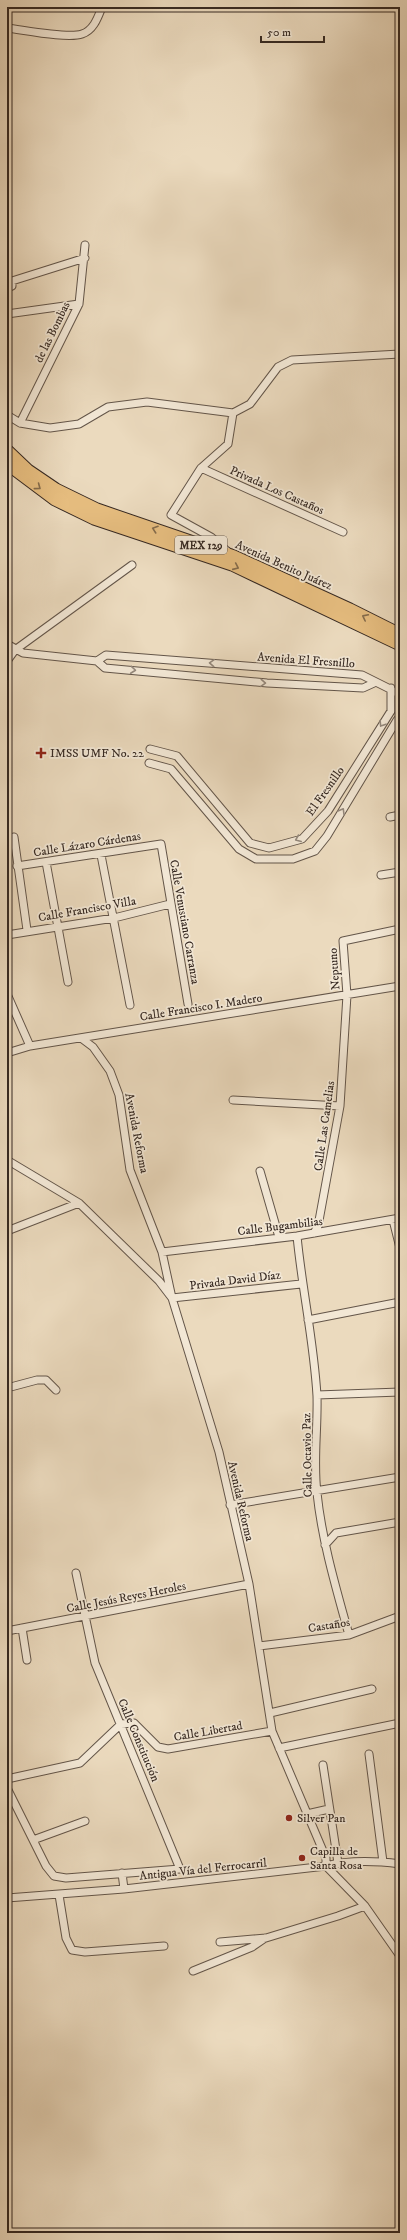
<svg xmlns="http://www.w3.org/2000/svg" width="407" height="2240" viewBox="0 0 407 2240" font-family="'IM FELL DW Pica',serif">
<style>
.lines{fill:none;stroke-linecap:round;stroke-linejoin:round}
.minor-casing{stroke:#635549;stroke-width:9}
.primary-casing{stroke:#362922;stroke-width:13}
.minor{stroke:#f2e7d5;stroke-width:7}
.primary{stroke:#e6bd7f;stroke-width:11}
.oneway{stroke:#856c4c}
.oneway2{stroke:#94887c}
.poi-dot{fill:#8f2418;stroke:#f2e7d5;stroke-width:1.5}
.labels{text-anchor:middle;stroke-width:3.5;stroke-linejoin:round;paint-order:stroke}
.shield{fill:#f2e7d5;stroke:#6e6258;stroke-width:1}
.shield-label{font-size:11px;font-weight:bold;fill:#362922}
.street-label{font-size:12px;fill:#362922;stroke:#f2e7d5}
.poi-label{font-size:12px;fill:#362922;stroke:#f2e7d5;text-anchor:start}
</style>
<rect width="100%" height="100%" fill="#ebdabe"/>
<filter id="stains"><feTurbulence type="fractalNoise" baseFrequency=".005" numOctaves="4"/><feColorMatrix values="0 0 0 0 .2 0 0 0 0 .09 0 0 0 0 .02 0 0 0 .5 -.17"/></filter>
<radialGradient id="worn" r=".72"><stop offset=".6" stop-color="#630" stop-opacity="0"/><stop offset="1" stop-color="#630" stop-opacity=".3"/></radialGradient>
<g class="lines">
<g class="minor-casing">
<path id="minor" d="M7 28C24 30 68 39 82 34 94 30 98 17 102 7
M7 288 12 286V281L85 258
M7 314 79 304
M233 413 250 404 278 367 292 360 400 354
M7 415 20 423 50 428 79 424 108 407 147 402 233 413
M20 423 79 304 85 245
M201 468 343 532
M227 551 211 537 171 515 201 468 228 444 233 413
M7 644 23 653 97 661 106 655 362 675 400 694
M7 661 15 650 132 565
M97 661 105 668 267 683 363 688 374 683
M150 749 177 756 250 843 269 848 302 839 328 811 391 711V688
M149 763 171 769 239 849 256 859H293L315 851 327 836 397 720 400 718
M390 817 400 815
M14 837 27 930
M101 855 130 1005
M46 862 68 982
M17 866 161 844 188 1004
M381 875 400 872
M7 935 114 918 170 904
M7 994 30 1046
M81 1038 93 1047 110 1071 119 1095 130 1170 162 1252 172 1298 219 1452 249 1584 272 1731 326 1858V1866L365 1906 400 1956
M7 1053 30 1046 400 986
M233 1100 340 1106
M7 1160 79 1203 159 1281 172 1298 301 1284
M260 1171 279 1237
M393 1220 400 1248
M7 1231 79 1203
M314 1233 318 1226 340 1106 347 995 343 941 400 929
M297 1236C302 1289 314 1342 317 1396 318 1428 313 1461 317 1493 322 1541 336 1588 349 1635
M162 1252 297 1236 400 1218
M308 1320 400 1302
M7 1388 37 1380H46L56 1390
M317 1395 400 1392
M230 1505 400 1477
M325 1545 336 1533 400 1522
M22 1628 27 1660
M7 1631 249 1584
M259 1646 349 1635 400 1616
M270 1713 372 1689
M279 1748 400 1723
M369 1754 383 1862
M323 1765 338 1863
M7 1779 80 1763 121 1724 134 1723 158 1747 168 1749 272 1731
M7 1788 46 1866 54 1876 66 1878 180 1869 95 1663 76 1573
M307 1814 329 1809
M33 1840 85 1821
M122 1873 124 1889
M59 1895 66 1938 72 1950 85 1952 164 1946
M7 1898 124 1889 326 1866C349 1860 376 1861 400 1864
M220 1942 266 1938 338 1916 365 1906
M193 1971 252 1947 265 1938"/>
</g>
<g class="primary-casing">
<path id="primary" d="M7 450 28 470 56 489 97 509 234 556 350 609 400 634
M7 464 55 500 94 519 232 565 400 645"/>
</g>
<use href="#minor" class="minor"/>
<use href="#primary" class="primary"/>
</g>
<defs><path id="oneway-chevron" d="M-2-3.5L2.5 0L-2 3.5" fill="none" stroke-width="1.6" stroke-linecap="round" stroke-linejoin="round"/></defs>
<g class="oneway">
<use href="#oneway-chevron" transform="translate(38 487) rotate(37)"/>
<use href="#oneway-chevron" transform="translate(155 529) rotate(-161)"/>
<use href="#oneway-chevron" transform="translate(236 567) rotate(24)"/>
<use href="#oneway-chevron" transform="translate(365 617) rotate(-153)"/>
</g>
<g class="oneway2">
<use href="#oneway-chevron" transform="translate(212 663) rotate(-176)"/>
<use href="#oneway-chevron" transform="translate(133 670) rotate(6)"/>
<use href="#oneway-chevron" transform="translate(263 683) rotate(4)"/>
<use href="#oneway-chevron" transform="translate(382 724) rotate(122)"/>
<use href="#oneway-chevron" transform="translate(342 811) rotate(-59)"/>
<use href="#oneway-chevron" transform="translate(298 839) rotate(158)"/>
</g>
<g class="poi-dot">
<path d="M39 747h4v4h4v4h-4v4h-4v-4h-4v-4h4z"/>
<circle cx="289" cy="1818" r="4"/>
<circle cx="302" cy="1858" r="4"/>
</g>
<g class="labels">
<rect class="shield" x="175" y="536" width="52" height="18" rx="3"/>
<g class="shield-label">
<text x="201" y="549">MEX 129</text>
</g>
<g class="street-label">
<text transform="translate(52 332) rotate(-64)" y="4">de las Bombas</text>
<text transform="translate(277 490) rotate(24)" y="4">Privada Los Castaños</text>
<text transform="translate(284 565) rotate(24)" y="4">Avenida Benito Juárez</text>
<text transform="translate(306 660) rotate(4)" y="4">Avenida El Fresnillo</text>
<text transform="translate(325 791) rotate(-55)" y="4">El Fresnillo</text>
<text transform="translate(87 844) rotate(-9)" y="4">Calle Lázaro Cárdenas</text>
<text transform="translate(87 909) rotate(-10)" y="4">Calle Francisco Villa</text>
<text transform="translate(185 922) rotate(80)" y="4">Calle Venustiano Carranza</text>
<text transform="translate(334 969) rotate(-94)" y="4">Neptuno</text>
<text transform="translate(201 1007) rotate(-9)" y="4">Calle Francisco I. Madero</text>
<text transform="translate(324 1126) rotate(-82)" y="4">Calle Las Camelias</text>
<text transform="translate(137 1133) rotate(79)" y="4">Avenida Reforma</text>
<text transform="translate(280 1226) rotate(-7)" y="4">Calle Bugambilias</text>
<text transform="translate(235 1280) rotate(-7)" y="4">Privada David Díaz</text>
<text transform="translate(307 1455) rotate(-91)" y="4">Calle Octavio Paz</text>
<text transform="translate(241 1501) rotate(77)" y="4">Avenida Reforma</text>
<text transform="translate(126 1597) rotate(-11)" y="4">Calle Jesús Reyes Heroles</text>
<text transform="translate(329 1625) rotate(-9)" y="4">Castaños</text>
<text transform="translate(208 1731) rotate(-10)" y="4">Calle Libertad</text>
<text transform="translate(139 1740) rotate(67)" y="4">Calle Constitución</text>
<text transform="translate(203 1869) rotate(-6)" y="4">Antigua Vía del Ferrocarril</text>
</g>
<g class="poi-label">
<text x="50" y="757">IMSS UMF No. 22</text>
<text x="297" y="1822">Silver Pan</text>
<text x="310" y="1855">Capilla de<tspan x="310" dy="14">Santa Rosa</tspan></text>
</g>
</g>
<rect width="407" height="2240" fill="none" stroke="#ebdabe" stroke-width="24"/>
<rect x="8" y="8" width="391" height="2224" fill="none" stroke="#362922" stroke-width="2"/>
<rect x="12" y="12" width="383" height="2216" fill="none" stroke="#362922"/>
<path d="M261 36v6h63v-6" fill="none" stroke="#362922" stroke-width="2"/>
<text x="267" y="36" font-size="12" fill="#362922" stroke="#f2e7d5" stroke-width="3" paint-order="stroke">50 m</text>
<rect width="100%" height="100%" filter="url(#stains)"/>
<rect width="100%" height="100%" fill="url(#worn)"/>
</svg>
